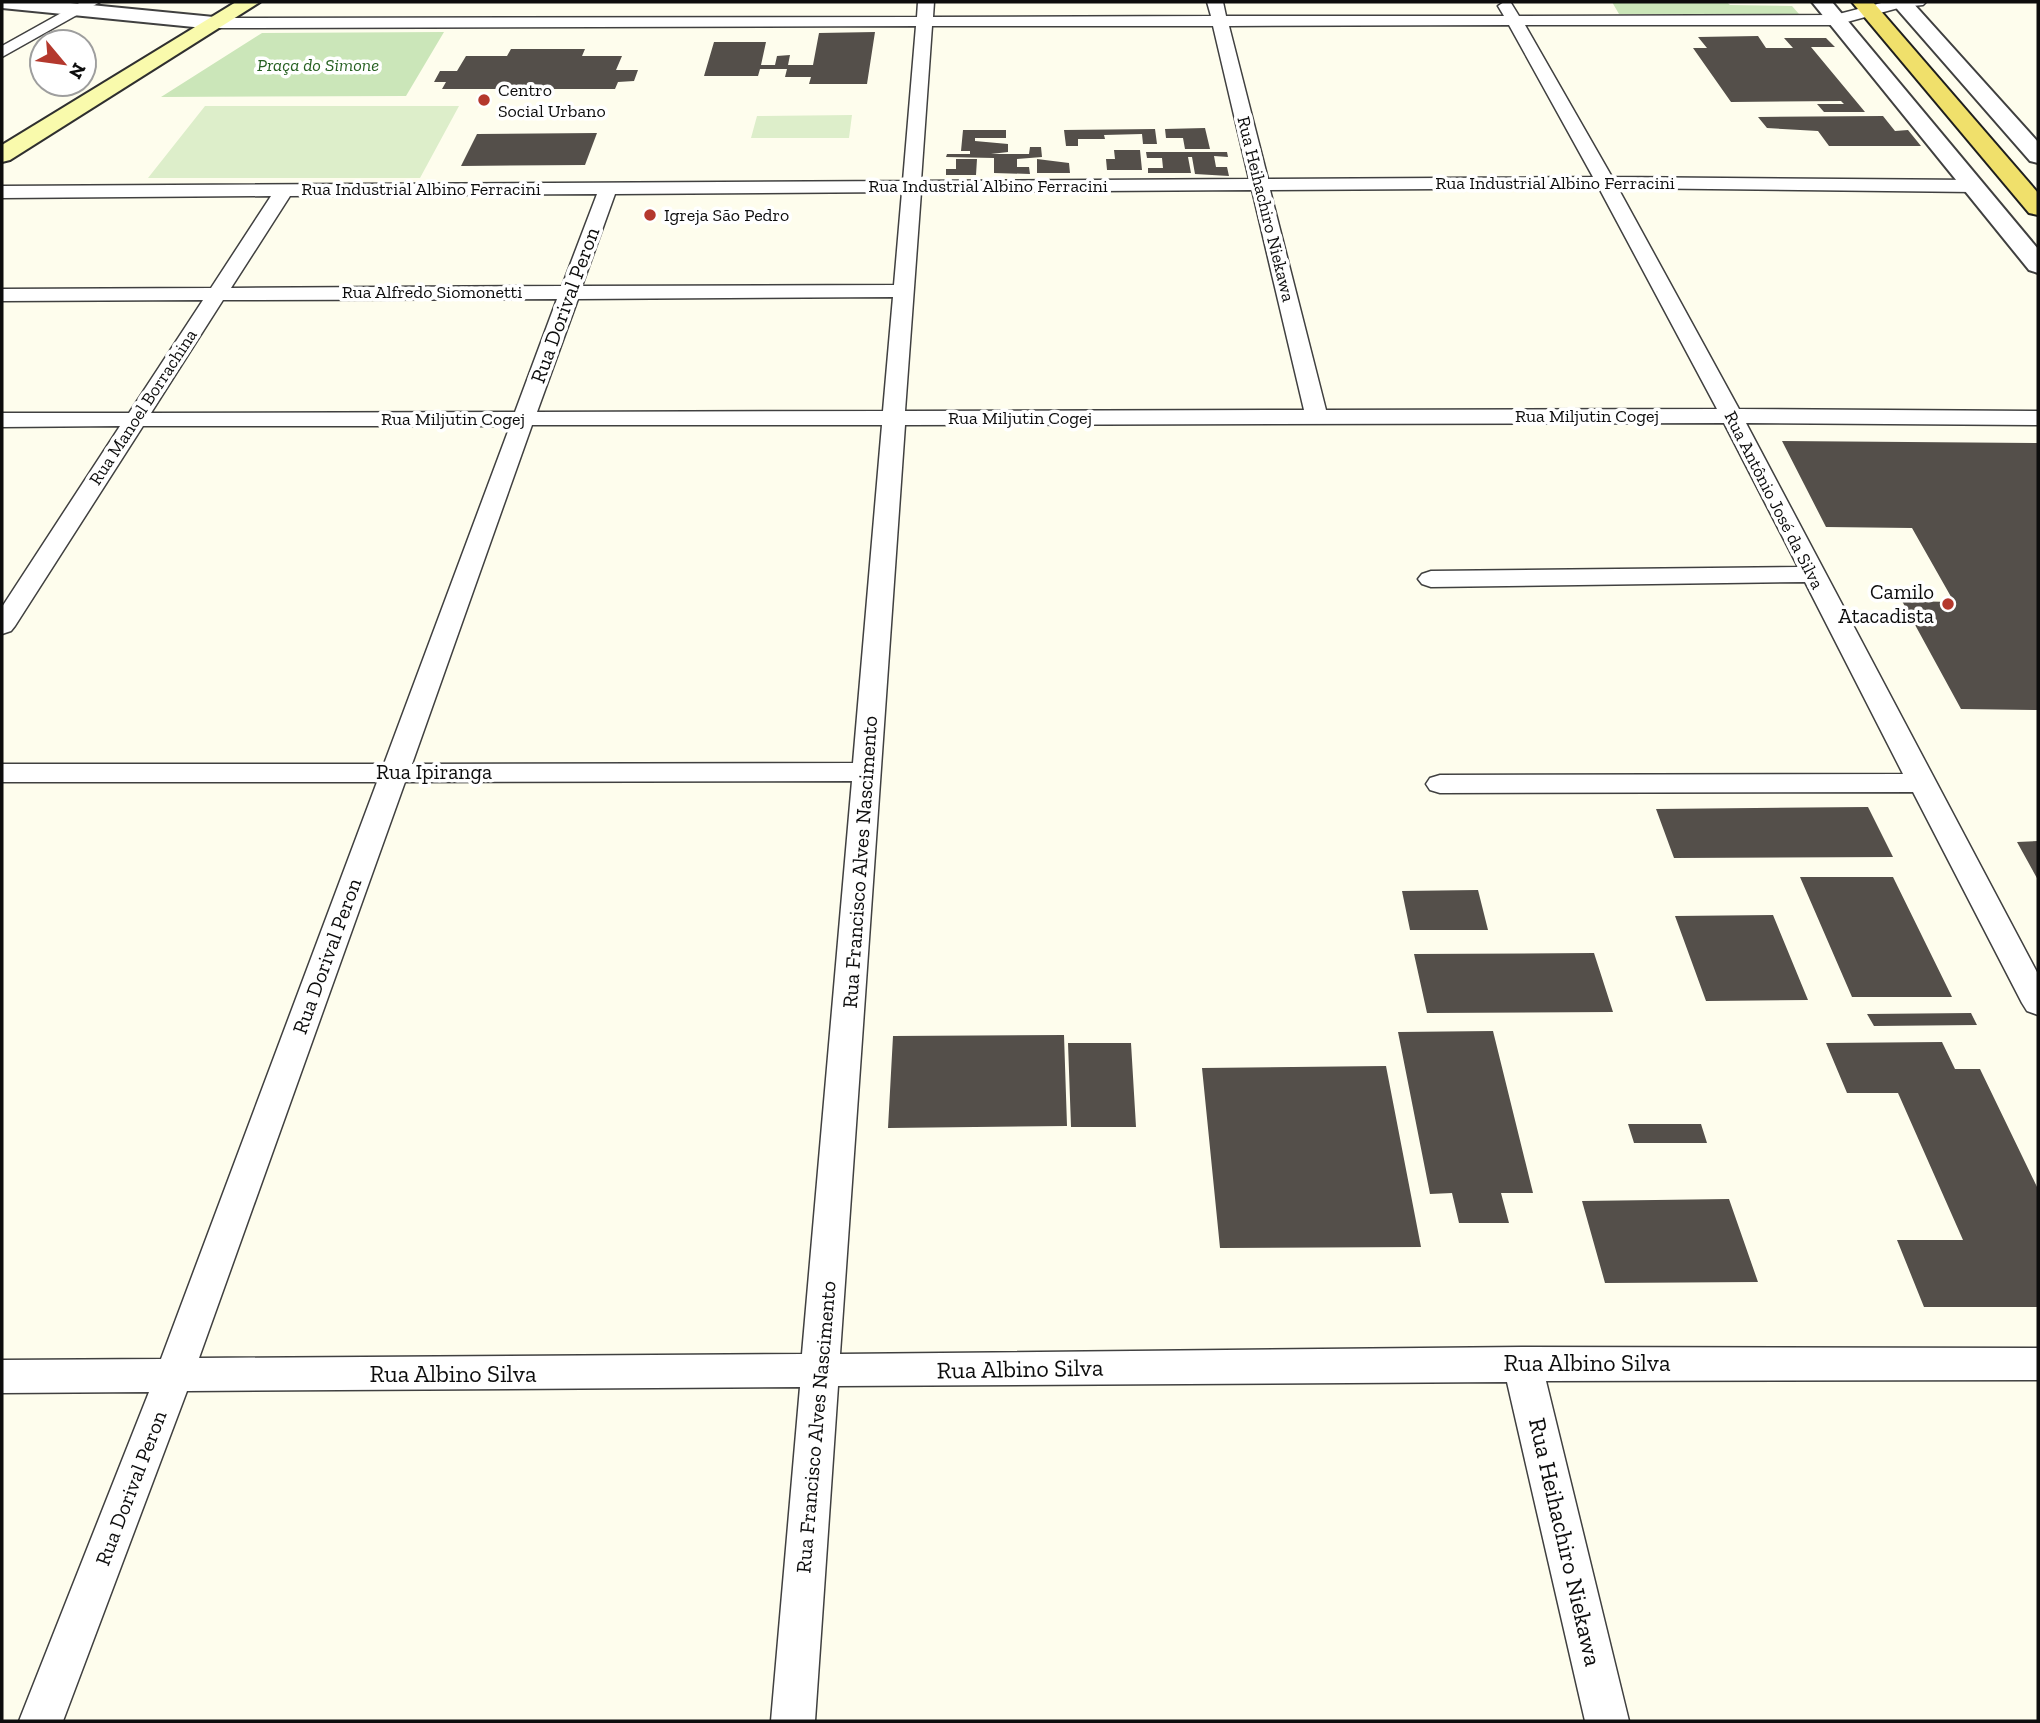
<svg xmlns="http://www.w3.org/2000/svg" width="2040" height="1723" viewBox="0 0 2040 1723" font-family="'Zilla Slab',serif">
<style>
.green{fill:#cbe6b9}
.pitch{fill:#ddeeca}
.building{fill:#544f4a}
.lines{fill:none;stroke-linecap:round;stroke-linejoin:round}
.minor-casing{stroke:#404040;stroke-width:3}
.tertiary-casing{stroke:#404040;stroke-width:4}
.secondary-casing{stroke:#2f2f2f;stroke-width:4}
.primary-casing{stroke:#1e1e1e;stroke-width:4}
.minor{fill:#fff;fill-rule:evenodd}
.tertiary{fill:#fff;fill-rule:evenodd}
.secondary{fill:#f9faac;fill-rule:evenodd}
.primary{fill:#f0e06b;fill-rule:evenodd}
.poi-dot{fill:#b4382d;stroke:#fff;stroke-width:2.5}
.labels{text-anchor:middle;stroke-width:7;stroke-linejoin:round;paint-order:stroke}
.far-park-label{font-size:18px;font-style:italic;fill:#266021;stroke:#fff}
.far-poi-label{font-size:18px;fill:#0d0d0d;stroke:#fff;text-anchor:start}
.far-street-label{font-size:18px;fill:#0d0d0d;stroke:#fff}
.street-label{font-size:21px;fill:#0d0d0d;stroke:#fff}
.poi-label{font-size:21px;fill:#0d0d0d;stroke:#fff;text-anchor:end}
.near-street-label{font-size:24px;fill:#0d0d0d;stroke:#fff}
</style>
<rect width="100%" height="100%" fill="#fefded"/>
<path class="green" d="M1612 2H1727L1730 5 1792 6 1799 14H1619Z
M444 32 406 96 161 97 262 33Z"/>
<path class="pitch" d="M205 106H459L420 178H148Z
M852 115 849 138H751L757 116Z"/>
<path class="building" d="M875 32 867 84H809L811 77H785L787 69H760L758 76H704L714 42H766L761 65H775L777 56 790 55 788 65H813L819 33Z
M1758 36 1766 48H1793L1784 38H1826L1835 47H1811L1865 112H1824L1817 104H1844L1841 101 1731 102 1693 48H1707L1698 37Z
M511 49H585L582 56H622L616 70H638L634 81 618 82 615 89H442L446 82H434L440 71H457L466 56H507Z
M1883 116 1895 131 1908 130 1921 146H1829L1818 131 1767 128 1758 117Z
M1205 128 1210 149H1185L1183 138H1166L1165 129Z
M1155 129 1157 144H1143L1142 134 1104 135 1105 139H1078V146H1066L1064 130Z
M963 130H1006V138H975V141L1008 144V152L991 154H1029L1030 147H1041L1042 157 1017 159V167H1029L1030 174 994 173V158L946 157 947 154H970V151H961Z
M597 133 585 165 461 166 477 134Z
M1114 150H1140L1142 170H1107L1106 159H1115Z
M1146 152H1227L1228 157 1214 156 1216 167H1227L1229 176 1195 174 1192 157H1188L1191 173H1148V168H1163L1162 158H1147Z
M956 159H977L976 175H946V169H956Z
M1037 159 1069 163 1070 173H1037Z
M1782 441 2038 443V710L1961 709 1902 601 1954 602 1912 528 1826 527Z
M1868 807 1893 857 1674 858 1656 809Z
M2038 841V880L2017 842Z
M1800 877H1893L1952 997H1852Z
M1478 890 1488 930H1410L1402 891Z
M1773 915 1808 1000 1706 1001 1675 916Z
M1594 953 1613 1012 1427 1013 1414 954Z
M1971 1013 1977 1025 1874 1026 1867 1014Z
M1493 1031 1533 1193H1501L1509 1223H1459L1452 1193 1430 1194 1398 1032Z
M1064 1035 1067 1126 888 1128 893 1036Z
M1942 1042 1955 1069H1980L2038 1189V1307H1924L1897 1240H1963L1898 1093H1847L1826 1043Z
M1068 1043H1131L1136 1127H1071Z
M1386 1066 1421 1247 1220 1248 1202 1068Z
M1628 1124H1701L1707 1143H1634Z
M1729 1199 1758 1282 1605 1283 1582 1201Z"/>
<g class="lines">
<g class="minor-casing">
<path id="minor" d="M81 2H100L2 57V46Z
M918 2H934L933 17 1211 16 1207 2H1223L1226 16H1504L1498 6 1504 2 1511 3 1519 16 1835 15 1885 2H1926L1923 5 1902 7 1836 25H1525L1612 177 1974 180 1983 186 1974 192 1618 188 1739 409 2038 411V425L1746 423 2038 974V1015L2027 1011 2022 1003 1913 792 1440 793 1430 790 1426 784 1430 778 1440 775 1903 774 1805 582 1431 587 1422 584 1418 579 1422 574 1431 571 1798 567 1724 423 905 425 840 1354 1522 1347 2038 1348V1380L1546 1381 1629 1721H1585L1507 1382 838 1386 815 1721H771L800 1387 187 1391 63 1721H19L149 1392 2 1393V1360L161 1359 377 782H2V764H384L510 426H143L15 626 11 631 2 634V607L120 426 2 427V413H129L203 300 2 301V289L211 288 271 196 2 198V186L903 181 916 26 214 28 206 23 214 18 917 17ZM1509 25 1593 177 1268 179 1229 26ZM932 26H1213L1249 179 921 181ZM1599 188 1717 409 1326 410 1270 190ZM1252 190 1304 410 905 411 921 192ZM902 192 894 285 582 286 615 194ZM597 194 562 286 231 288 290 196ZM893 297 883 411 537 412 578 299ZM557 299 515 412 151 413 223 300ZM532 425H882L853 763 412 764ZM852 781 802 1354 199 1358 405 782Z"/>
</g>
<g class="tertiary-casing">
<path id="tertiary" d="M2 2H60L214 17 221 19 224 23 221 27 214 29 2 8Z
M1812 2H1832L2038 249V273L2029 270Z
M1891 2H1912L2038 142V163L2030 161Z"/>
</g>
<g class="secondary-casing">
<path id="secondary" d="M236 2H260L10 160 2 162V145Z"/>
</g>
<g class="primary-casing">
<path id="primary" d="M1852 2H1873L2038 193V215L2029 213Z"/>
</g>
<use href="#minor" class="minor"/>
<use href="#tertiary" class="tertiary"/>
<use href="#secondary" class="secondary"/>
<use href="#primary" class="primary"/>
</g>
<g class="poi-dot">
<circle cx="484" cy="100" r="7"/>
<circle cx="650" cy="215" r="7"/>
<circle cx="1948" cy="604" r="7"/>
</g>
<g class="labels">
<g class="far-park-label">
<text x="318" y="71">Praça do Simone</text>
</g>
<g class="far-poi-label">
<text x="498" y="96">Centro<tspan x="498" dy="21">Social Urbano</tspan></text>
<text x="664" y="221">Igreja São Pedro</text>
</g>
<g class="far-street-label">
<text x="1555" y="189">Rua Industrial Albino Ferracini</text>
<text x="988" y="192">Rua Industrial Albino Ferracini</text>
<text x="421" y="195">Rua Industrial Albino Ferracini</text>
<text transform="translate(1266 209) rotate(76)" y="6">Rua Heihachiro Niekawa</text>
<text x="432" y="298">Rua Alfredo Siomonetti</text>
<text transform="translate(143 407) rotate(-57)" y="6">Rua Manoel Borrachina</text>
<text x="1587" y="422">Rua Miljutin Cogej</text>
<text x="1020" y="424">Rua Miljutin Cogej</text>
<text x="453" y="425">Rua Miljutin Cogej</text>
<text transform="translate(1774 500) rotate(63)" y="6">Rua Antônio José da Silva</text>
</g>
<g class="street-label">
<text transform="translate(565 305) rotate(-70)" y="7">Rua Dorival Peron</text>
<text x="434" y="779">Rua Ipiranga</text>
<text transform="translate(860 862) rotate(-86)" y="7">Rua Francisco Alves Nascimento</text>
<text transform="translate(327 956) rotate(-70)" y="7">Rua Dorival Peron</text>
<text transform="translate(816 1427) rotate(-85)" y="7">Rua Francisco Alves Nascimento</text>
<text transform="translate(131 1488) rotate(-69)" y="7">Rua Dorival Peron</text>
</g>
<g class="poi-label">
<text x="1934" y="599">Camilo<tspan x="1934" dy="24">Atacadista</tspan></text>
</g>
<g class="near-street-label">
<text x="1587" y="1371">Rua Albino Silva</text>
<text transform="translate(1020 1369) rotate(-1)" y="8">Rua Albino Silva</text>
<text x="453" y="1382">Rua Albino Silva</text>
<text transform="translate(1565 1542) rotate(77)" y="8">Rua Heihachiro Niekawa</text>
</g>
</g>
<rect width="2040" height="1723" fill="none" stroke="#0d0d0d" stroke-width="7"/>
<g transform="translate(63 63) rotate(119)"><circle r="33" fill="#ffffff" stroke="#9e9e9e" stroke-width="2"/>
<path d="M0-5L12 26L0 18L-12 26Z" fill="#b4382d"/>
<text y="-10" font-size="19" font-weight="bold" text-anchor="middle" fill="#0d0d0d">N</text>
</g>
</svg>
